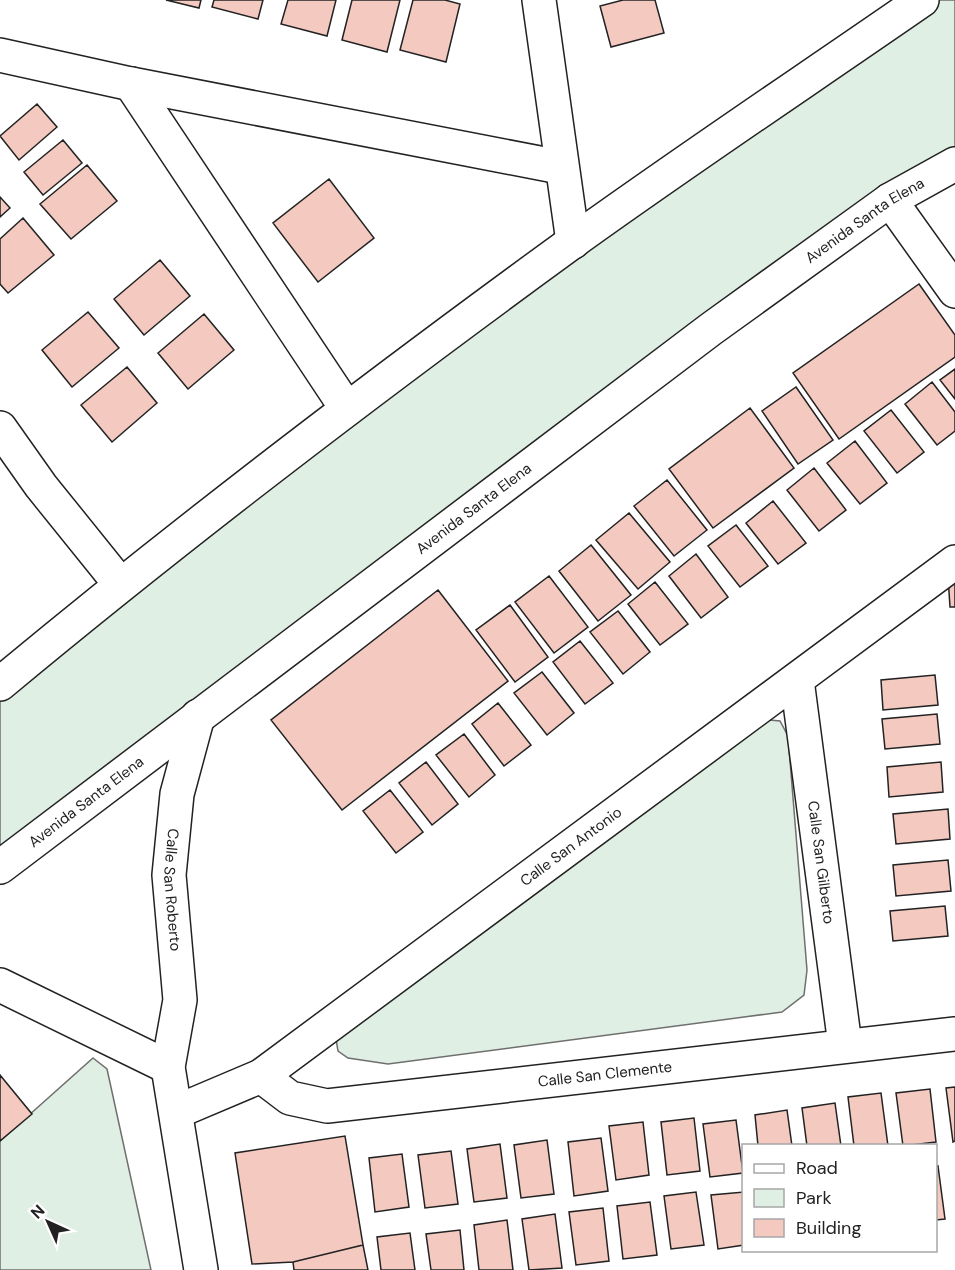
<svg xmlns="http://www.w3.org/2000/svg" width="955" height="1270" viewBox="0 0 955 1270" font-family="'DM Sans',sans-serif">
<style>
.green{fill:#e0efe3;stroke:#6f6f6f;stroke-width:1.5}
.building{fill:#f3c9c0;stroke:#222;stroke-width:1.5}
.lines{fill:none;stroke-linecap:round;stroke-linejoin:round}
.minor-casing{stroke:#222;stroke-width:36}
.tertiary-casing{stroke:#222;stroke-width:36}
.minor{stroke:#fff;stroke-width:33}
.tertiary{stroke:#fff;stroke-width:33}
.labels{text-anchor:middle;stroke-width:4.5;stroke-linejoin:round;paint-order:stroke}
.street-label{font-size:15px;fill:#222;stroke:#fff}
</style>
<rect width="100%" height="100%" fill="#fff"/>
<path class="green" d="M922 0H955V164L0 867V684Z
M758 719 780 721 788 736 807 970 804 995 782 1012 388 1064 348 1058 338 1051 336 1039Z
M93 1058 107 1069 151 1270H0V1141Z"/>
<path class="building" d="M166 0H201L199 8Z
M214 0H263L258 19 212 7Z
M288 0H336L327 36 281 24Z
M352 0H400L387 52 342 40Z
M413 0H445L460 4 446 62 400 50Z
M623 0H655L664 33 611 47 600 6Z
M37 104 57 127 19 160 0 136Z
M63 140 82 163 43 195 24 172Z
M87 165 117 201 71 239 40 204Z
M329 179 374 238 318 282 273 223Z
M0 197 10 208 0 217Z
M23 218 54 255 8 293 0 284V239Z
M160 260 190 296 144 335 114 299Z
M919 284 955 335V357L839 439 793 373Z
M88 312 119 348 72 387 42 350Z
M204 314 234 350 188 389 158 353Z
M127 367 157 403 112 442 81 405Z
M955 369V399L940 380Z
M932 382 955 412V431L937 445 905 404Z
M796 387 833 440 798 464 762 411Z
M750 408 794 468 713 528 669 469Z
M891 410 924 452 897 473 864 431Z
M855 441 887 483 860 504 827 463Z
M814 468 846 510 819 531 787 490Z
M667 480 707 530 674 556 634 506Z
M773 501 806 543 778 564 746 523Z
M629 513 670 562 638 589 596 540Z
M736 525 768 566 740 587 708 546Z
M591 545 631 595 598 621 559 571Z
M696 554 728 597 701 618 669 576Z
M549 576 588 627 554 653 515 602Z
M955 576V607H950L948 577Z
M655 582 688 624 660 645 628 604Z
M438 590 508 681 342 810 271 720Z
M510 605 548 657 515 682 476 630Z
M618 611 650 652 623 674 590 632Z
M580 641 613 683 585 704 553 662Z
M542 672 574 713 547 735 514 693Z
M935 675 938 705 883 710 881 680Z
M498 703 531 745 504 766 472 724Z
M937 714 940 744 885 749 882 719Z
M464 734 495 775 469 797 436 755Z
M426 762 458 804 432 825 399 783Z
M941 762 943 792 889 797 887 767Z
M390 790 423 832 396 853 363 811Z
M948 809 950 839 896 844 893 814Z
M948 860 951 891 896 896 893 865Z
M945 906 948 936 893 941 890 911Z
M0 1075 32 1114 0 1141Z
M955 1087V1141L953 1142 946 1088Z
M930 1089 936 1142 903 1146 896 1093Z
M881 1093 888 1146H854L848 1097Z
M835 1103 841 1146H807L802 1108Z
M787 1110 792 1146H758L755 1115Z
M694 1118 700 1171 667 1175 661 1122Z
M736 1120 743 1173 710 1177 703 1124Z
M643 1122 649 1175 616 1180 609 1126Z
M345 1136 363 1245 293 1262 252 1264 235 1153Z
M601 1138 608 1191 574 1196 568 1142Z
M547 1140 554 1194 521 1198 514 1145Z
M500 1144 507 1198 474 1202 467 1149Z
M451 1151 458 1204 425 1208 418 1155Z
M402 1154 409 1207 375 1212 369 1158Z
M938 1166 945 1219 936 1220V1167Z
M696 1192 704 1245 671 1249 664 1196Z
M744 1192V1245L718 1249 711 1195Z
M650 1202 657 1255 623 1259 617 1206Z
M603 1208 609 1261 576 1265 569 1212Z
M555 1214 562 1268 529 1270 522 1219Z
M507 1220 513 1270H479L474 1225Z
M460 1230 464 1270H431L426 1234Z
M410 1233 415 1270H381L377 1237Z
M363 1245 368 1270H294L293 1262Z"/>
<g class="lines">
<g class="minor-casing">
<g id="minor">
<path d="M539 0 573 242"/>
<path d="M0 55 131 84 560 167"/>
<path d="M131 84 347 409"/>
<path d="M890 200 955 291"/>
<path d="M0 428 41 486 120 584"/>
<path id="s1" d="M797 680 845 1045"/>
<path id="s2" d="M198 716 177 794 169 875 180 1000 168 1067 201 1270"/>
<path d="M0 985 168 1067"/>
<path id="s3" d="M261 1076 290 1098 327 1106 955 1034"/>
<path id="s4" d="M176 1112 261 1076 955 562"/>
</g>
</g>
<g class="tertiary-casing">
<g id="tertiary">
<path d="M0 684C185 530 376 385 571 243 686 160 805 81 922 0"/>
<path id="s5" d="M0 867 711 329 890 200 955 164"/>
</g>
</g>
<use href="#minor" class="minor"/>
<use href="#tertiary" class="tertiary"/>
</g>
<g class="labels">
<g class="street-label">
<text dy="5" stroke="none"><textPath href="#s5" startOffset="1080">Avenida Santa Elena</textPath></text>
<text dy="5" stroke="none"><textPath href="#s5" startOffset="594">Avenida Santa Elena</textPath></text>
<text dy="5" stroke="none"><textPath href="#s5" startOffset="108">Avenida Santa Elena</textPath></text>
<text dy="5" stroke="none"><textPath href="#s4" startOffset="478">Calle San Antonio</textPath></text>
<text dy="5" stroke="none"><textPath href="#s1" startOffset="184">Calle San Gilberto</textPath></text>
<text dy="5" stroke="none"><textPath href="#s2" startOffset="177">Calle San Roberto</textPath></text>
<text dy="5" stroke="none"><textPath href="#s3" startOffset="354">Calle San Clemente</textPath></text>
</g>
</g>
<rect x="742" y="1144" width="195" height="108" fill="#ffffff" stroke="#a7a7a7" stroke-width="1.5"/>
<rect x="754" y="1164" width="30" height="9" fill="#ffffff" stroke="#a7a7a7" stroke-width="1.5"/>
<text x="796" y="1174" font-size="18" fill="#222222">Road</text>
<rect x="754" y="1189" width="30" height="18" fill="#e0efe3" stroke="#a7a7a7" stroke-width="1.5"/>
<text x="796" y="1204" font-size="18" fill="#222222">Park</text>
<rect x="754" y="1219" width="30" height="18" fill="#f3c9c0" stroke="#a7a7a7" stroke-width="1.5"/>
<text x="796" y="1234" font-size="18" fill="#222222">Building</text>
<g transform="translate(48 1222) rotate(315)" stroke="#ffffff" stroke-width="4.5" paint-order="stroke">
<path d="M0-4.5L10 22L0 15L-10 22Z" fill="#222222"/>
<text y="-9" font-size="16" font-weight="bold" text-anchor="middle" fill="#222222">N</text>
</g>
</svg>
